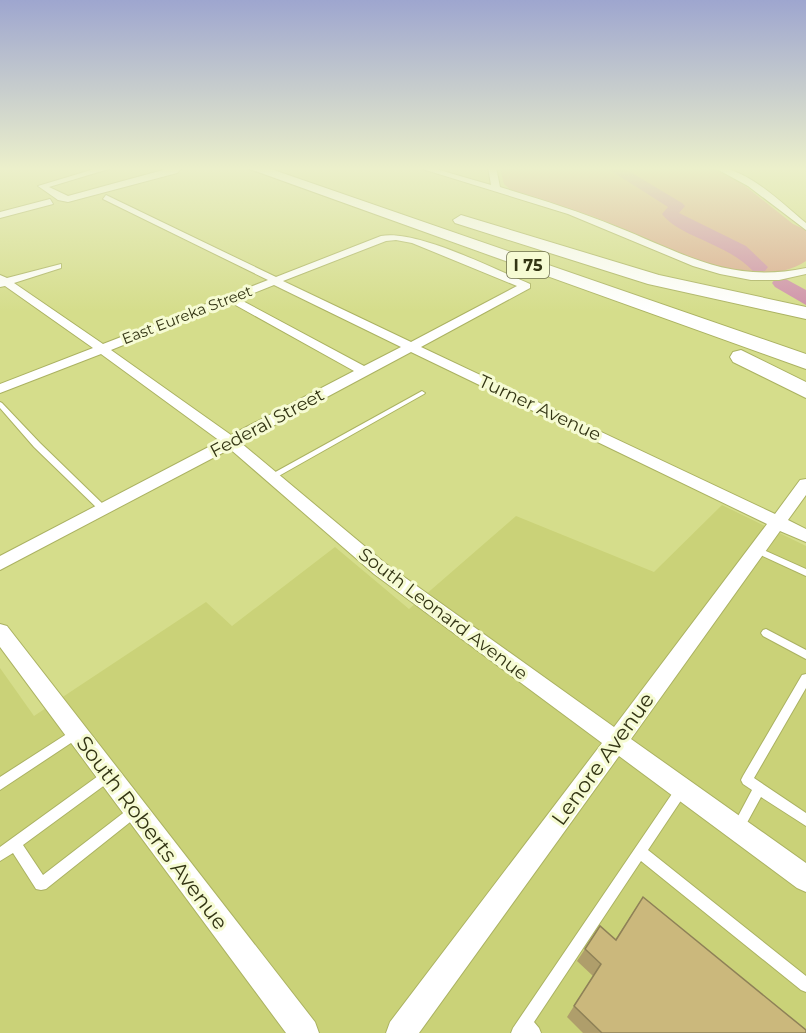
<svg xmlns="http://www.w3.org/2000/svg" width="806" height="1033" viewBox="0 0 806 1033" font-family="Montserrat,sans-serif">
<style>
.built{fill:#cad278}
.green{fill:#daac91}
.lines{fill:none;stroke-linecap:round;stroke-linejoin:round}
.river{fill:#cf91aa;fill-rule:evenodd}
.lane-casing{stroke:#abb262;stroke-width:2}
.street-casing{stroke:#abb262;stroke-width:2}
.highway-casing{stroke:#abb262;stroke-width:2}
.lane{fill:#fff;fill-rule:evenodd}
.street{fill:#fff;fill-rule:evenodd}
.highway{fill:#fff;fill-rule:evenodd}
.wall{fill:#af9e6b}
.building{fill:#cbb87c;stroke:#8e8157;stroke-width:1.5}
.labels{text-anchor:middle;stroke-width:6;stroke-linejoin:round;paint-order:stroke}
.far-street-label{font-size:15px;fill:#333514;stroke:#f6fbd3}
.shield{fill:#f6fbd3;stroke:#6e704d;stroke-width:1.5}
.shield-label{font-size:16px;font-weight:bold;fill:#333514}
.street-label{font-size:18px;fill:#333514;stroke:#f6fbd3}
.near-street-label{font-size:21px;fill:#333514;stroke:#f6fbd3}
</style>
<rect width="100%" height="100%" fill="#d5dd8b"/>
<path class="built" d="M722 505 806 546V1033H0V668L34 716 206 602 232 626 335 547 409 609 516 516 654 572Z"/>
<path class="green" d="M500 167H710L739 181 793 224 806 230V261C748 299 650 237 594 217 566 207 538 200 511 190L504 184Z"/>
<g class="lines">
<path class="river" d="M605 167H622L682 203 685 206 679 213 746 246 768 267 765 271H753C727 243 679 237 662 214L668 207Z
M782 277 806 290V305L775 287 772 283 775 279Z"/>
<g class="lane-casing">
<path id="lane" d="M422 391 425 393 424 394 277 477H271L270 475Z
M0 402 2 403 40 443 106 507 107 509 106 511H100L34 447 0 408Z
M757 547 806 569V576L754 552 753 550 754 548Z
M766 629 806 650V659L763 636 761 633 763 630Z
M806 674V688L754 778 806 813V826L761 797 743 830 739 832 735 830 733 826 735 822 752 790 743 784 741 780 743 776 802 675Z
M76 728 80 729 82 733 80 737 0 790V777Z
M109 769 113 771 115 775 113 779 23 845 43 875 131 807 135 805 139 807 141 811 139 815 46 889 41 890 36 889 13 853 0 861V847L105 771Z
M682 783 686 785 688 789 686 793 648 850 806 976V992L801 990 641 861 534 1022 539 1028 541 1033H511L513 1028 678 785Z"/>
</g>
<g class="street-casing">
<path id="street" d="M101 167H115L49 187 68 196 174 167H183L177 173 68 202 58 200 38 186Z
M416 167H429L491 185 488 167H496L500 187C539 199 579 211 617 227 685 254 730 284 806 268V274L779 280H751L720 274 693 266 568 214Z
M713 167C747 167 781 203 806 223V230L748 186Z
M106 195 276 277 381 236C416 229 494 269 530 284V288L421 347 775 514 800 480 806 479V495L788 520 806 529V542L780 531 631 739 806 863V892L797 888 619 756 419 1033H386L390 1022 602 743 374 574 230 449 0 570V556L220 441 101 354 0 393V384L93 348 5 286 0 287V275L7 278 61 264V268L14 283 103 344 268 280 103 199ZM396 240 412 243 517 286 411 342 283 281 386 241ZM274 285 401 347 364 366 239 299ZM230 302 354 371 231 435 111 350ZM411 352 767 524 614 727 386 564 241 443Z
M50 199 53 204 0 218V212Z
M0 624 7 626 315 1022 319 1033H286L0 647Z"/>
</g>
<g class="highway-casing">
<path id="highway" d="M244 167H265L806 354V369Z
M461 215 659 275 806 307V319L648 284 455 223 453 220Z
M741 350 806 382V398L733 362 730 357 733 352Z"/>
</g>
<use href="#lane" class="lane"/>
<use href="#street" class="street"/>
<use href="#highway" class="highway"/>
</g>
<path class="wall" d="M643 897 806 1033H583L567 1017 593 976 577 961 585 949 615 940Z"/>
<path class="building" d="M643 897 806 1030V1033H602L574 1006 601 964 585 949 600 926 616 940Z"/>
<linearGradient id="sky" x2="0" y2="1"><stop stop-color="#9ea6cf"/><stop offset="0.54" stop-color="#ecf0cb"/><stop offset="1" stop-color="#ecf0cb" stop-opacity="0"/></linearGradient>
<rect width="806" height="312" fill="url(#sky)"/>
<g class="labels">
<g class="far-street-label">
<text transform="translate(187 315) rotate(-21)" y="5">East Eureka Street</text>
</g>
<rect class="shield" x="507" y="252" width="42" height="26" rx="4.5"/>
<g class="shield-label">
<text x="528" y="271">I 75</text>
</g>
<g class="street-label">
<text transform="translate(540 408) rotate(25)" y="6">Turner Avenue</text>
<text transform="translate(267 423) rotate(-28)" y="6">Federal Street</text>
<text transform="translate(443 614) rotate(37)" y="6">South Leonard Avenue</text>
</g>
<g class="near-street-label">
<text transform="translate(603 759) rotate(-54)" y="7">Lenore Avenue</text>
<text transform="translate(152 833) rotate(53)" y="7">South Roberts Avenue</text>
</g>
</g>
</svg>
